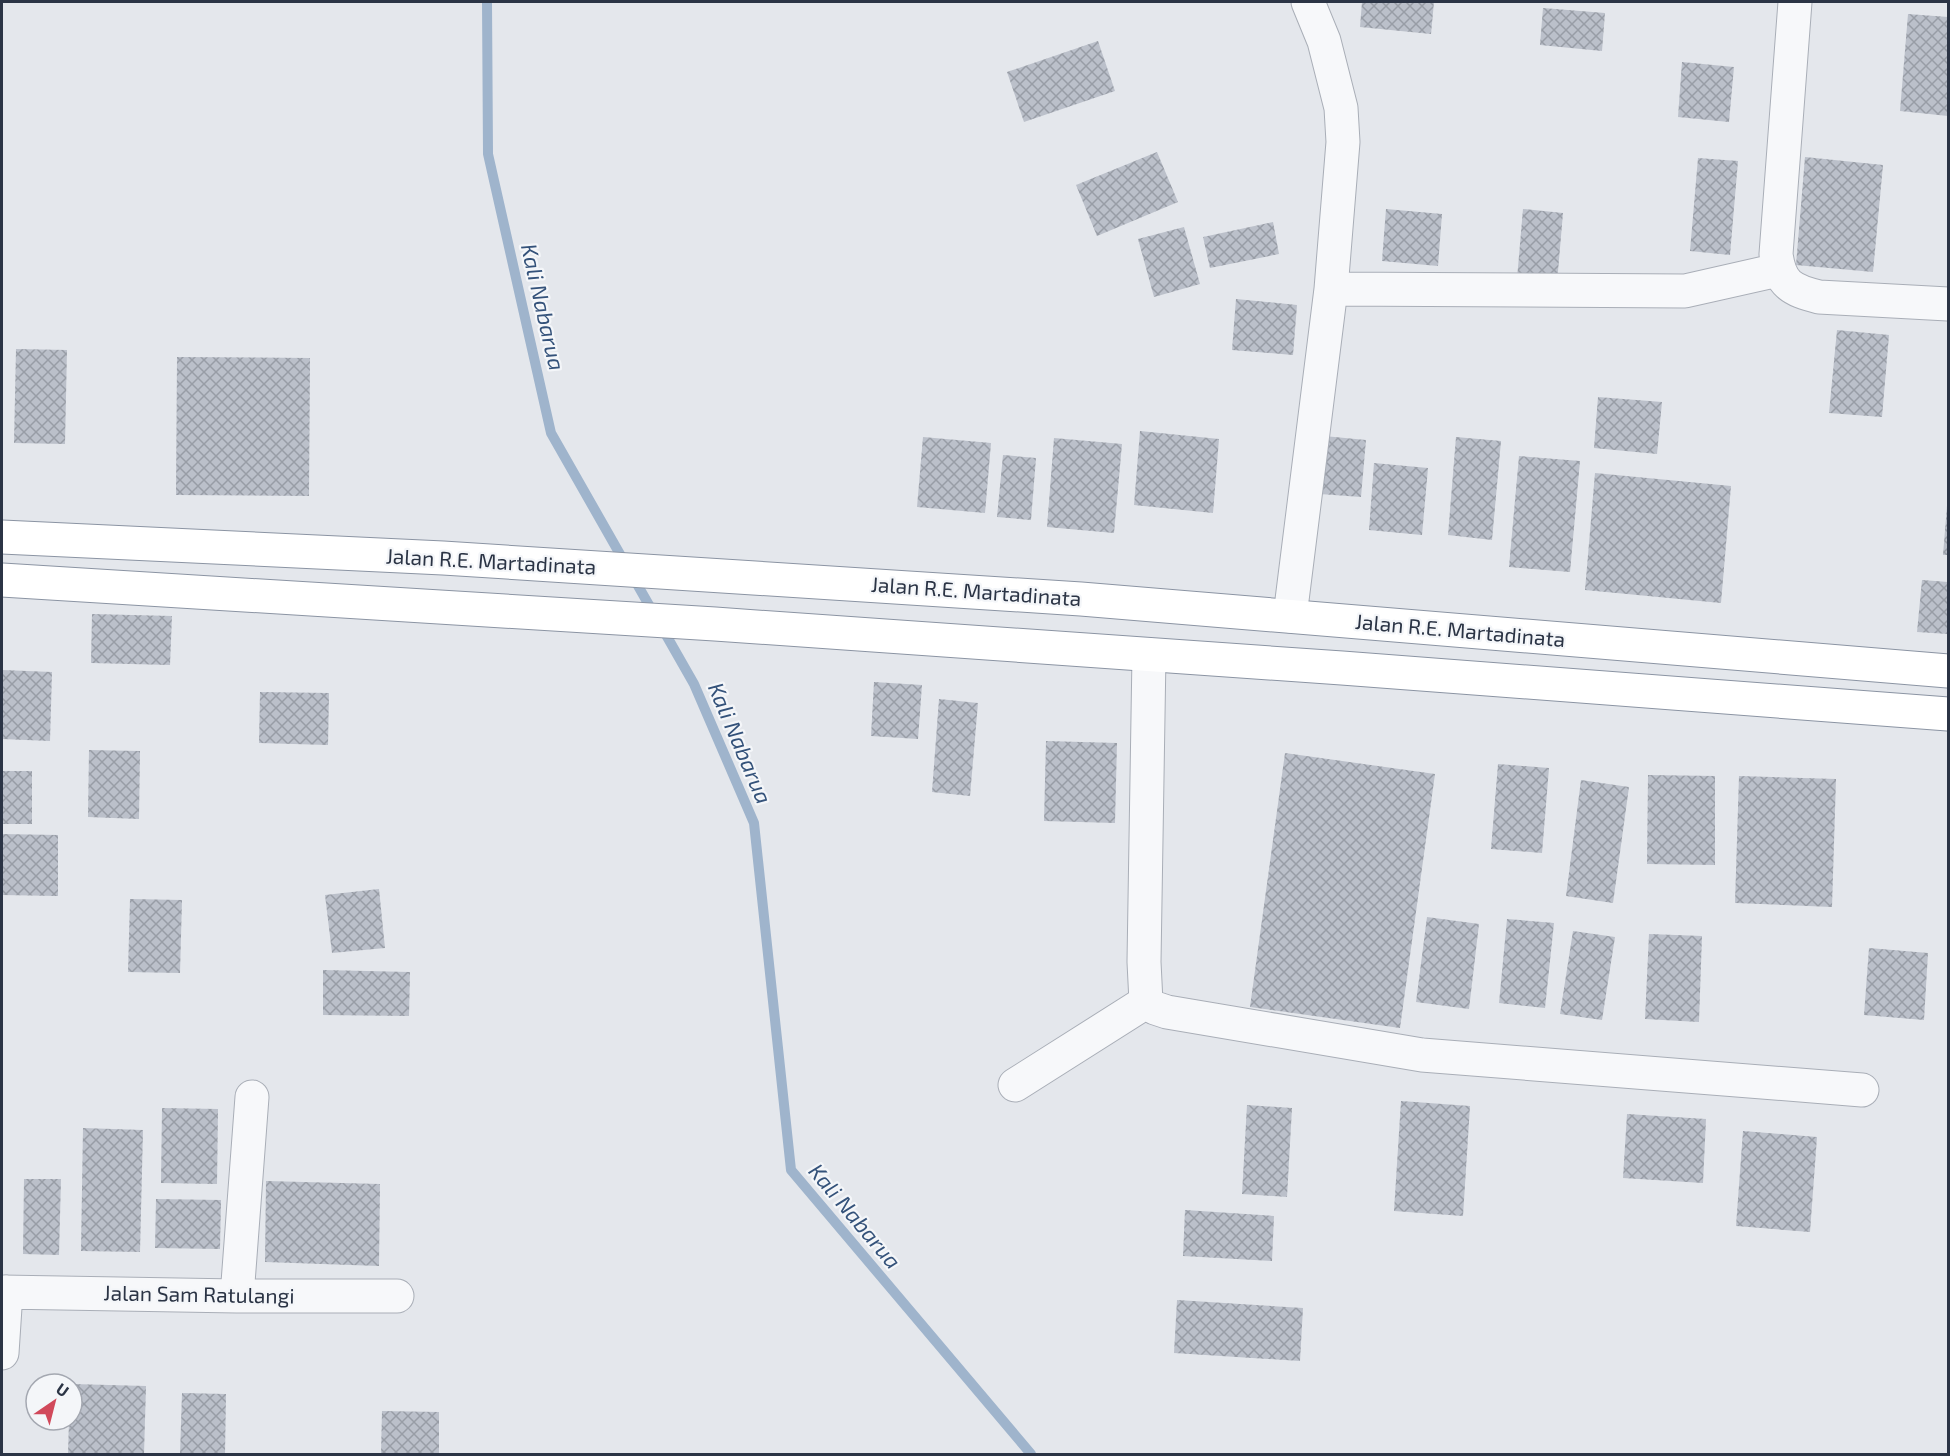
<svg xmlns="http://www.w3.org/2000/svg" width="1950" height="1456" viewBox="0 0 1950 1456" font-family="'Exo 2',sans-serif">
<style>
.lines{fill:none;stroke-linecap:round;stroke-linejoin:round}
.stream{stroke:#9fb4cc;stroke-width:10}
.building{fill:url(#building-cross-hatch)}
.minor-casing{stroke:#a9aeb7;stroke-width:35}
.highway-casing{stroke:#8b94a3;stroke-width:35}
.minor{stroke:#f7f8fa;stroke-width:33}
.highway{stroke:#fff;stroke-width:33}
.labels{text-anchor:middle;stroke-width:4.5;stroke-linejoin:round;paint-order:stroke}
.street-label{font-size:21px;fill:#2b3445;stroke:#f4f6f9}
.water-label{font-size:22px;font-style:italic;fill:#34527a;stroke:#f4f6f9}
</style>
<defs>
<pattern id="building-cross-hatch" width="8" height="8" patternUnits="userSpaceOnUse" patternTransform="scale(1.5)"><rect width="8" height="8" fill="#bbc0ca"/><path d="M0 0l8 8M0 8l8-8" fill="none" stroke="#989da6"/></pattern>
</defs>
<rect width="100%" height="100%" fill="#e4e7ec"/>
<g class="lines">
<path class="stream" d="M487 2 488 154 551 433 625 563
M633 577 694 684 754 823 791 1170 1031 1454"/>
</g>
<path class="building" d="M1362 2H1434L1431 34 1360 27Z
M1543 8 1605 13 1602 51 1540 45Z
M1908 14 1948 17V116L1900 111Z
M1098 41 1115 91 1024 122 1007 72Z
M1682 62 1734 67 1729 122 1678 117Z
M1157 152 1178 202 1097 236 1076 185Z
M1805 157 1883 165 1873 272 1796 265Z
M1698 158 1738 161 1730 255 1690 251Z
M1386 209 1442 214 1438 266 1382 261Z
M1523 209 1563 213 1557 283 1517 279Z
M1273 222 1279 254 1210 268 1203 237Z
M1184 227 1200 284 1154 297 1138 239Z
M1236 299 1297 305 1293 355 1232 350Z
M1837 330 1889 335 1882 417 1829 413Z
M16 349 67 350 65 444 14 443Z
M177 357 310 358 309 496 176 495Z
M1598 397 1662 402 1657 454 1594 448Z
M1140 431 1219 439 1213 513 1134 505Z
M1324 436 1366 440 1361 497 1320 494Z
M923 437 991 443 985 513 917 507Z
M1456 437 1501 441 1492 540 1448 535Z
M1054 438 1122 444 1114 533 1047 527Z
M1003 455 1036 458 1031 520 997 517Z
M1519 456 1580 461 1570 572 1509 567Z
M1374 463 1428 468 1422 535 1369 530Z
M1595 473 1731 486 1721 603 1585 590Z
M1947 506H1948V555H1943Z
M1922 580 1948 582V634L1917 632Z
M92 614 172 616 170 665 91 663Z
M2 670 52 672 50 741 2 739Z
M874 682 922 685 918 739 871 736Z
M260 692 329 693 328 745 259 743Z
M939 699 978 703 970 796 932 792Z
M1046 741 1117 743 1115 823 1044 821Z
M89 750 140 751 139 819 88 817Z
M1285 753 1435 774 1400 1028 1250 1007Z
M1498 764 1549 768 1542 853 1491 849Z
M2 771H32V824H2Z
M1648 775 1715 776V865L1647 864Z
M1739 776 1836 779 1832 907 1735 903Z
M1581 780 1629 787 1613 903 1566 896Z
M2 834 58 835V896L2 895Z
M379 889 385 948 332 953 325 895Z
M130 899 182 900 180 973 128 972Z
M1427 917 1479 924 1469 1009 1416 1002Z
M1507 919 1554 923 1545 1008 1499 1003Z
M1573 931 1615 937 1602 1020 1560 1014Z
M1649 934 1702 936 1699 1022 1645 1019Z
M1869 948 1928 953 1924 1020 1864 1015Z
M323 970 410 972 409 1016 323 1015Z
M1401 1101 1470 1106 1463 1216 1394 1211Z
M1247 1105 1292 1108 1287 1197 1242 1194Z
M162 1108 218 1109 217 1184 161 1183Z
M1627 1114 1706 1119 1703 1183 1623 1178Z
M83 1128 143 1130 140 1252 81 1251Z
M1743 1131 1817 1137 1810 1232 1736 1226Z
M24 1179H61L59 1255 23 1254Z
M266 1181 380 1184 379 1266 265 1262Z
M156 1199 221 1200 220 1249 155 1248Z
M1185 1210 1274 1216 1272 1261 1183 1256Z
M1177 1300 1303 1308 1300 1361 1174 1353Z
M72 1384 146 1386 144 1454H68L69 1420H72Z
M182 1393 226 1394 225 1454H180Z
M382 1411 439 1412V1454H381Z"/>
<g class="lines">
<g class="minor-casing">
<path id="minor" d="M1795 2 1776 254C1780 284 1791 290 1819 297L1948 304
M1331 289 1685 291 1778 270
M1290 616 1331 289 1343 142 1341 108 1324 41 1308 2
M1149 655 1144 962 1146 1002 1155 1008 1167 1012 1422 1055 1862 1090
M1015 1085 1146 1002
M2 1292 237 1296H397
M237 1296 252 1097
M2 1353 6 1292"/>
</g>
<g class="highway-casing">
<path id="highway" d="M2 537 443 558 1081 599 1948 671
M2 580 715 624 1342 668 1948 714"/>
</g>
<use href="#minor" class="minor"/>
<use href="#highway" class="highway"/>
</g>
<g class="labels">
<g class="street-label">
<text transform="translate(491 562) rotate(3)" y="7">Jalan R.E. Martadinata</text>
<text transform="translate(976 592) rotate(4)" y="7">Jalan R.E. Martadinata</text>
<text transform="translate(1460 631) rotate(5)" y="7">Jalan R.E. Martadinata</text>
<text transform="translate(199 1295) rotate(1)" y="7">Jalan Sam Ratulangi</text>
</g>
<g class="water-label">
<text transform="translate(543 307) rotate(77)" y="8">Kali Nabarua</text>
<text transform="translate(740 743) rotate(67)" y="8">Kali Nabarua</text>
<text transform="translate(855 1216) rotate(50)" y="8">Kali Nabarua</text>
</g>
</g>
<rect width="1950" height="1456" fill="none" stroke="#2b3445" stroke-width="6"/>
<g transform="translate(54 1402) rotate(35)"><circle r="28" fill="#f4f6f9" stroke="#a4a8b1" stroke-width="1.5"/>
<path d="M0-4.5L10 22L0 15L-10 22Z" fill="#d1495b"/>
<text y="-9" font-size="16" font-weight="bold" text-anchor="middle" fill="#2b3445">U</text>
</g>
</svg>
